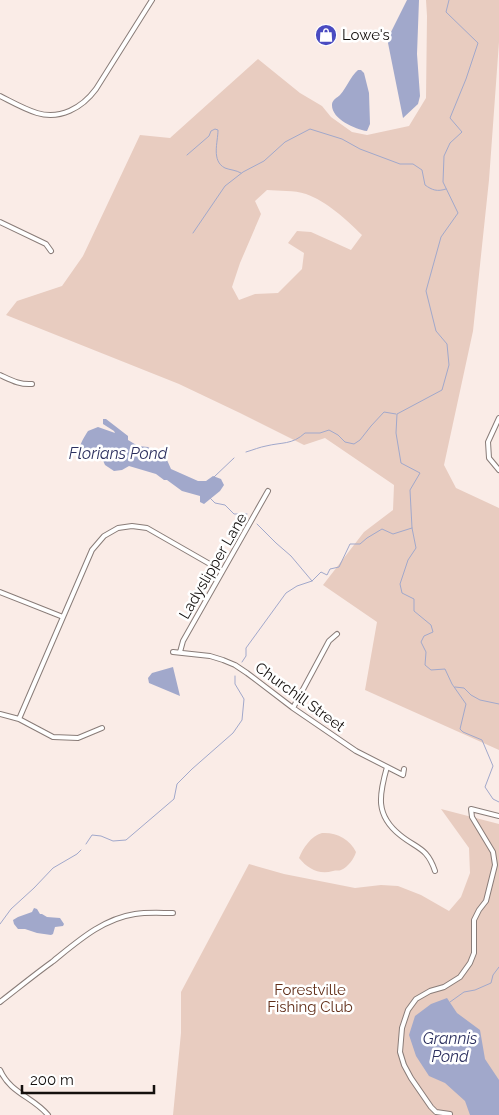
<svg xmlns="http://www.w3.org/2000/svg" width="499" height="1115" viewBox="0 0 499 1115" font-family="Raleway,sans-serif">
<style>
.green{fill:#e8ccc0;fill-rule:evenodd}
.water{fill:#a1a8cb}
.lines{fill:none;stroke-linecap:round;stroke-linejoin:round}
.stream{stroke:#a1a8cb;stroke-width:1}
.minor-casing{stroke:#897c78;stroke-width:6}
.minor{stroke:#fff;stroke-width:4}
.labels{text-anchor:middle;stroke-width:5;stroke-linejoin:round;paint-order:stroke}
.poi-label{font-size:15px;fill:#14100e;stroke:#fff;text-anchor:start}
.street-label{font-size:15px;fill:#14100e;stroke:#fff}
.park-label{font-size:15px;fill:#612e18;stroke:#fff}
.water-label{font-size:16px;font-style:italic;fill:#2c305f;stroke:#fff}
</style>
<rect width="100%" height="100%" fill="#faece7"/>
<path class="green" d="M426 0H499V42L489 180 473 331 444 465 456 488 499 508V750L365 690 377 622 323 585 364 532 393 510 394 485 325 438 304 445 240 413 179 384 6 315 17 301 62 286 83 256 140 135 170 138 258 59 300 93 322 106 331 117 352 132 367 135 409 126 426 98 427 16ZM267 190C279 191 294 190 306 194 326 201 347 220 362 235L351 250 311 232 297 231 288 243 304 253 302 269 278 293 255 294 239 300 232 287 240 263 261 214 255 201Z
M441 809 499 824V1115H173L181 1033V992L249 864 284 874 355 888 381 885 398 886 421 895 449 911 461 897 470 873 469 848Z
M322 833C336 832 350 839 356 852 354 859 348 867 341 870 339 871 336 870 333 871 319 875 308 869 299 858 303 848 311 836 322 833Z"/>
<path class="water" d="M407 0H419L417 54 420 96 418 104 403 118 388 43 391 32Z
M358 70H361L364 73 369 93 370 124 367 131C355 129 331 119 332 104 333 99 337 98 340 95 347 87 350 77 358 70Z
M103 419H106L128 436V440L138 446 148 447 167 460 171 469 198 481H206L213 476 221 479 224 485 220 491 204 504 200 502V496L182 491 167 480H164L156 474 129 466 122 470 114 471 105 465 101 456 95 455 81 458C76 449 83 439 88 431L98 427 115 433 114 431 103 424Z
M173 667 180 696 149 683 148 678 152 673Z
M34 908 37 909 40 914H42L47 917 60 918 64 924 63 926 55 927 53 934 51 935 37 933 25 929H18L14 924 13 920 18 917 32 912Z
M447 998 457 1013 480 1030 485 1059 499 1080V1115H470L465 1101 445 1083 429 1076 416 1056 409 1035 415 1016 431 1004Z"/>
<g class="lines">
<path class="stream" d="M449 0 446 12 478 43 466 79 450 118 462 132 450 143 444 156 443 182 458 213 441 237 426 291 436 331 447 344 449 365 442 390 397 414 396 433 401 463 420 473 410 490 412 528 416 548 408 560 400 584 402 593 414 599V611L431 625 433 632 424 636 421 642 426 652 425 665 431 670 445 669 452 684 466 704 460 729 463 732 482 740 493 766 485 787 493 799 499 802
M187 155 209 136 211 131 215 129 218 130C218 142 211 161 225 168 230 170 236 170 241 173
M193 233 225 186 243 172 264 161 285 142 310 129 342 139 360 149 400 164H413L422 170 425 185C432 190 437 192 446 189
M246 452C253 450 260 447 266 446 282 442 292 445 305 433H320L329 430 338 435 345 442 354 444 360 440 371 426 384 412 396 414
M214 477 234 458
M210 498 215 503 225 505 234 514H247
M257 524 276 543 291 556 312 581
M242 662 246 656V648L286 593 297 586 312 581 321 572 327 575 330 569 339 567 350 544H360L367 538 382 529 393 534 412 528
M455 687 464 688 471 695 480 700 499 704
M86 844 92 835 101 836 113 841 126 840 174 799 177 784 192 769 233 733 242 720 244 699 235 684V676
M0 924 11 909 34 888 53 868 77 854 81 850
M450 1002 464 992 475 990 491 983 493 975 499 967"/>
<g class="minor-casing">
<path id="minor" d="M0 96C12 102 24 109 37 113 60 120 82 108 96 89L152 0
M0 222 46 244 51 251
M0 375C11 380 20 385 32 384
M499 418 488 442 489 458 499 470
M0 592 63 617
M173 652 210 656 223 660 235 665 247 673 293 708 356 751 403 775 404 769
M180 652 183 641 268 491
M293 708 329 641 337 634
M0 714 19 719 53 737 78 738 102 728
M19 719 92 550 104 536 118 528 132 526 147 528 222 571
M387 767C379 795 375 815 400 835 417 849 427 847 435 871
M0 1002C17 989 34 975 52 962 77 942 102 919 135 914 147 912 161 913 173 913
M0 1070C10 1093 33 1097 48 1115
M450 1114 436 1112 431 1107 411 1078 404 1065 400 1052 402 1028 408 1010 416 999 430 991 444 987 460 977 470 963 474 953V920L479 910 486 901 495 865 493 852 472 817 471 809 499 816"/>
</g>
<use href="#minor" class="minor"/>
</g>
<defs>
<g id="shop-disc" transform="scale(1.125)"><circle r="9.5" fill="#4a4bc1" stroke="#fff"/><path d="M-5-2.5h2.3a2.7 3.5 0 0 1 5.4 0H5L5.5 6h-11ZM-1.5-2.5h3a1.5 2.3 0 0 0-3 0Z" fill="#fff"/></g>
</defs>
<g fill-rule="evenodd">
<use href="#shop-disc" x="326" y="35"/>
</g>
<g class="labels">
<g class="poi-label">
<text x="342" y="40">Lowe's</text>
</g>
<g class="street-label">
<text transform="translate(213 566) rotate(-60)" y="5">Ladyslipper Lane</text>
<text transform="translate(300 697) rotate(36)" y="5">Churchill Street</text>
</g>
<g class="park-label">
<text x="310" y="995">Forestville<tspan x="310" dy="17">Fishing Club</tspan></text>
</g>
<g class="water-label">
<text x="118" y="459">Florians Pond</text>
<text x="450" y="1044">Grannis<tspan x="450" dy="18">Pond</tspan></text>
</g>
</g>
<path d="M22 1085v8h132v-8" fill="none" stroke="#14100e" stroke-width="2.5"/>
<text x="30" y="1085" font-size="15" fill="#14100e" stroke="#ffffff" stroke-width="4" paint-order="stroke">200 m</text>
</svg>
